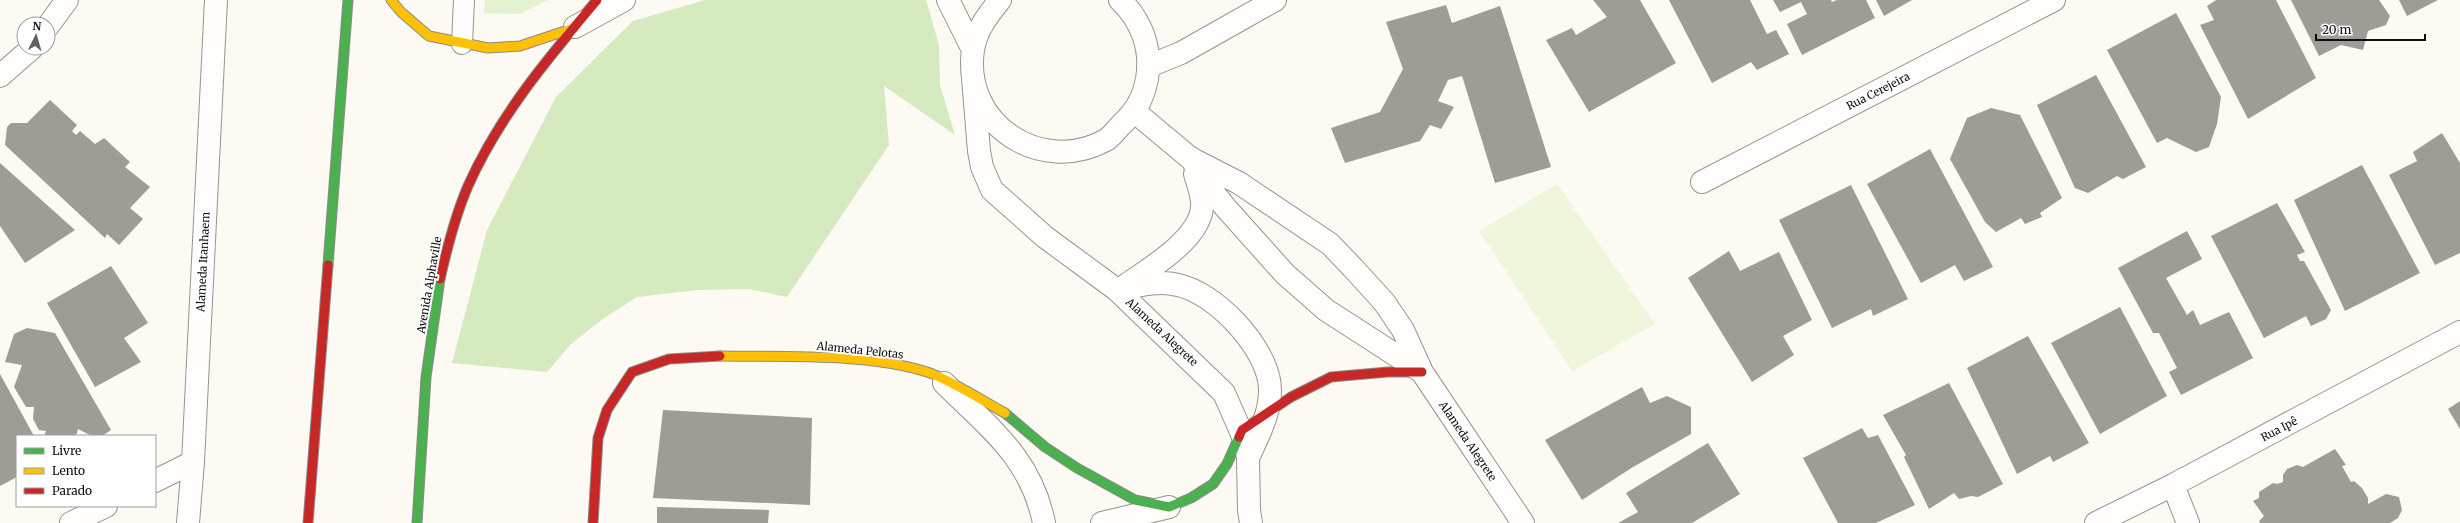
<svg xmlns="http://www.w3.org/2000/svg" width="2460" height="523" viewBox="0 0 2460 523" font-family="Merriweather,serif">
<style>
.green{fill:#e5f2d1}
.forest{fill:#d6eabf}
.pitch{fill:#eff6db}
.building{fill:#9f9c98}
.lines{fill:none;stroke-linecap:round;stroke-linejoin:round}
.lane-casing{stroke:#959491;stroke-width:22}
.street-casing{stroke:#959491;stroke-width:24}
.fast-casing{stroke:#8c8b87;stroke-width:11}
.slow-casing{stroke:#8c8b87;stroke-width:11}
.jam-casing{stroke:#8c8b87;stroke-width:11}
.lane{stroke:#fffefd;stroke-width:20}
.street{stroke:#fffefd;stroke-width:22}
.fast{stroke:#4caf50;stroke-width:9}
.slow{stroke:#ffc107;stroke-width:9}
.jam{stroke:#c62828;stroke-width:9}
.labels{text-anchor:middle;stroke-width:4;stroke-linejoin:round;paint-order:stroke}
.street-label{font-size:11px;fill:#0e0e0e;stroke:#fff}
</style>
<rect width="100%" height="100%" fill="#fcfaf2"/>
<path class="green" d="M485 0H548L520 14 484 13Z"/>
<path class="forest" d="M705 0H926L939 45 940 85 955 135 884 86 889 145 787 297 749 289 698 290 637 297 604 318 571 344 547 372 452 363 487 230 556 97 633 21Z"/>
<path class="pitch" d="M1557 184 1655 324 1572 371 1479 231Z"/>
<path class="building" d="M1593 0H1640L1676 63 1589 112 1546 40 1572 28 1576 35 1607 17Z
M1669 0H1750L1767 34 1776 30 1789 54 1757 70 1751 62 1712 83Z
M1773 0H1831L1832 2 1837 0H1866L1875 18 1802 55 1787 24 1807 14 1801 2 1780 12Z
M1876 0H1912L1884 16Z
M2216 0H2276L2316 78 2248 119 2200 25 2214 20 2207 6Z
M2291 0H2379L2390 16 2386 25 2368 31 2363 50 2341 45 2319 56Z
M2399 0H2438L2407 16Z
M1446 5 1452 23 1500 6 1551 167 1495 183 1462 76 1448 80 1438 101 1454 107 1441 129 1430 125 1420 141 1345 163 1331 128 1380 112 1403 69 1386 22Z
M2176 13 2221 97 2217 124 2209 147 2196 152 2167 138 2157 143 2107 50Z
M2096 75 2146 167 2123 179 2117 176 2088 193 2075 188 2037 105Z
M50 100 77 125 72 131 76 135 80 131 95 144 104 138 130 162 125 167 150 187 130 208 143 219 119 245 107 234 105 238 5 145 7 127 11 123H27Z
M1991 108 2020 115 2062 198 2040 213 2042 217 2025 224 2021 218 1996 232 1985 222 1950 159 1967 118Z
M2442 133 2460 163V253L2435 265 2389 175 2417 161 2413 152Z
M1930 149 1993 267 1964 281 1955 265 1921 283 1867 184Z
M0 163 75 230 25 263 0 226Z
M2362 165 2420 273 2345 311 2294 200Z
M1851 185 1908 299 1873 316 1871 309 1832 328 1779 220Z
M2277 203 2305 252 2297 255 2300 261H2304L2331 310 2326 319 2311 326 2306 316 2264 338 2211 236Z
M2187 231 2202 259 2166 278 2187 315 2193 310 2200 325 2229 312 2253 358 2181 395 2169 372 2177 368 2159 333H2153L2118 268Z
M1729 251 1740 271 1779 252 1812 320 1783 336 1794 355 1752 382 1688 278Z
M111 266 148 323 124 338 141 362 95 387 47 303Z
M2120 307 2167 396 2100 434 2051 343Z
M27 328 55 333 111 430 102 436H92L78 429 76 436H44L46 431 39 430 33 419 34 407H26L14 387 22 365 5 362 14 334Z
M2028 336 2089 443 2053 462 2050 456 2017 474 1967 368Z
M0 374 34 436H17V477L0 486Z
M1949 383 2003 484 1978 497 1971 496 1959 499 1954 493 1929 509 1904 457 1906 455 1883 415Z
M1642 387 1650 403 1667 396 1691 407V434L1633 467 1582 500 1545 440Z
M2460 401V429L2448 409Z
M663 410 812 418 810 505 653 498Z
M1862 428 1868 438 1878 435 1915 505 1876 523H1838L1803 458Z
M1708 443 1740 494 1692 523H1618L1638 512 1626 493Z
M2335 449 2346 465 2342 466 2351 482 2354 481 2362 488 2368 498V504L2386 494 2399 497 2402 510 2398 518 2390 523H2260L2259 521 2264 516 2253 501 2259 498V492L2273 483 2277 484 2283 482V475L2287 469 2297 465 2303 467Z
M657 507 769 510 768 523H657Z"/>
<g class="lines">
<g class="lane-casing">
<path id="lane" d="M462 44 464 0"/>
</g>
<g class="street-casing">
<path id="street" d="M948 0 973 50
M1000 0C988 15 976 30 973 50 962 124 1041 176 1106 140 1111 137 1116 130 1121 125 1136 111 1143 99 1147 79 1152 49 1142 21 1120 0
M48 26 67 0
M575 27 624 0
M1149 66 1181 53 1275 0
M0 76 32 48
M973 78 979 151 982 167 992 190 1045 237 1117 290 1224 393 1245 441 1248 458 1249 510 1251 523
M1135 112 1190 158 1239 183 1330 244 1353 268 1384 302 1403 330 1422 372 1523 523
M1191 158 1206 183 1225 207 1285 274 1326 310 1422 372
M1702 182 2054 0
M1126 285C1149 269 1200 239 1202 207 1203 197 1198 184 1195 174
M1117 290C1137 286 1158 280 1178 285 1215 293 1262 343 1269 380 1274 407 1259 434 1248 458
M944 383C988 427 1031 457 1044 523
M155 481 193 462
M2173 485 2188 523
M71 523 106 506
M188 523 193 462 216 0
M1102 523 1169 507
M2096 523 2173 485 2460 332"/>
</g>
<g class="fast-casing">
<path id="fast" d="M328 265 348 0
M1005 413 1045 447 1077 468 1135 500 1169 507 1191 498 1213 484 1227 464 1239 437
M417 523 426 377 440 279"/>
</g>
<g class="slow-casing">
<path id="slow" d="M391 0 401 12 429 36 488 48 520 46 574 28
M720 356C784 357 867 353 927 372 949 379 983 401 1005 413"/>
</g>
<g class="jam-casing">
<path id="jam" d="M440 279C447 248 455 216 468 186 499 116 548 58 597 0
M1239 437 1242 430 1291 397 1331 377 1388 372H1422
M308 523 328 265
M593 523 598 438 607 410 632 372 669 359 720 356"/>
</g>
<use href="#lane" class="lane"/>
<use href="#street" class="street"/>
<use href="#fast" class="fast"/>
<use href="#slow" class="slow"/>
<use href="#jam" class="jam"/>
</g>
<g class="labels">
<g class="street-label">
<text transform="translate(1878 91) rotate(-27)" y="4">Rua Cerejeira</text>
<text transform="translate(203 262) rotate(-87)" y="4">Alameda Itanhaem</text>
<text transform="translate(429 285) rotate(-80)" y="4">Avenida Alphaville</text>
<text transform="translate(1162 332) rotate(43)" y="4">Alameda Alegrete</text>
<text transform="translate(860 350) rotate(6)" y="4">Alameda Pelotas</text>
<text transform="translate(2279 429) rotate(-28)" y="4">Rua Ipê</text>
<text transform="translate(1468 441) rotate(56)" y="4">Alameda Alegrete</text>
</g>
</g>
<rect x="16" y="435" width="140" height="72" fill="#ffffff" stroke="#9f9f9f"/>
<rect x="24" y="448" width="20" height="6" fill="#4caf50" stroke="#9f9f9f"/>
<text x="52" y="455" font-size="12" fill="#0e0e0e">Livre</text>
<rect x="24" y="468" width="20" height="6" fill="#ffc107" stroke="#9f9f9f"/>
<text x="52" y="475" font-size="12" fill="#0e0e0e">Lento</text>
<rect x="24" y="488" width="20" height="6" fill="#c62828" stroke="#9f9f9f"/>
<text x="52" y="495" font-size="12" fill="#0e0e0e">Parado</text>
<g transform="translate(36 36) rotate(5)"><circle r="19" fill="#ffffff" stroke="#9f9f9f"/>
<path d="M0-3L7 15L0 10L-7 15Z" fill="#61615e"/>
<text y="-6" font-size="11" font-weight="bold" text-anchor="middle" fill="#0e0e0e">N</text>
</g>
<path d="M2316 34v6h109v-6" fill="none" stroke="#0e0e0e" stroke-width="2"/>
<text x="2322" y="34" font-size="12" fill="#0e0e0e" stroke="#ffffff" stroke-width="3" paint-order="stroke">20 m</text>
</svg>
